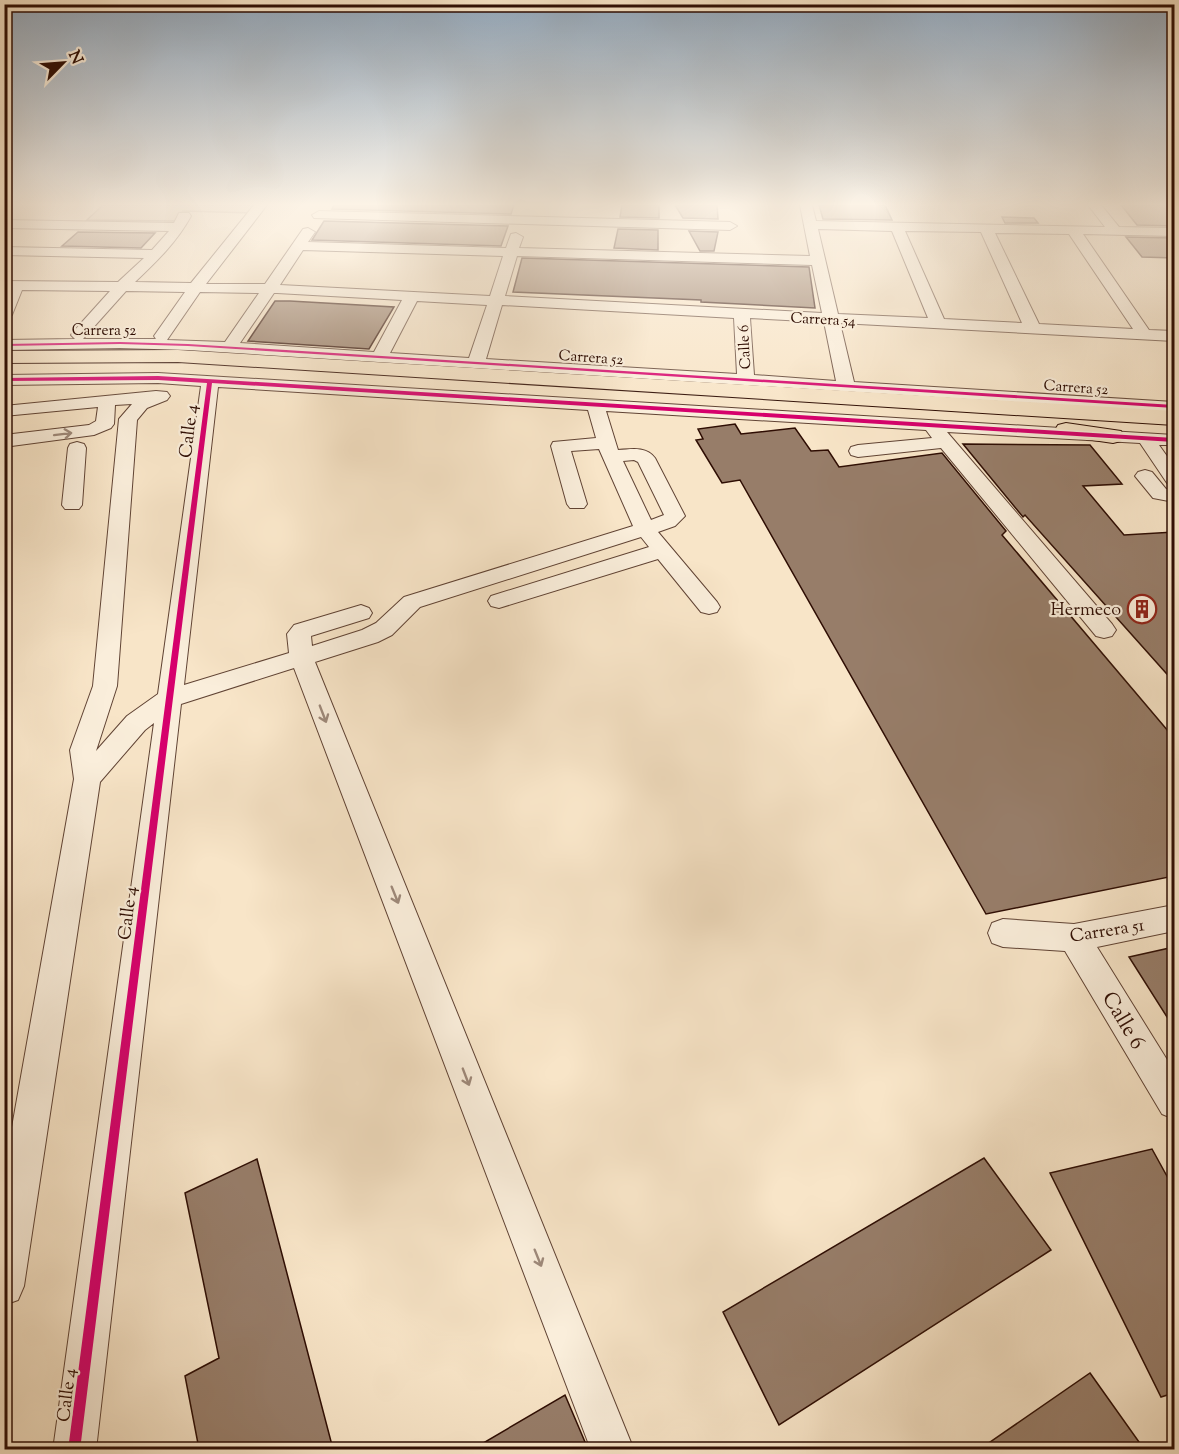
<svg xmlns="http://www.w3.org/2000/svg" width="1179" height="1454" viewBox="0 0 1179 1454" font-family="'Sorts Mill Goudy',serif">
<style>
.green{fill:#d6c0a7;stroke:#826655;stroke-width:1.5}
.building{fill:#977d69;stroke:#2e0d03;stroke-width:1.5}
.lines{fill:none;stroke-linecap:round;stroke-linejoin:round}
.minor-casing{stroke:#604334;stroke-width:2}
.major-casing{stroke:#2e0d03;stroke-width:2}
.minor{fill:#faeedb;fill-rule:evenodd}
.major{fill:#f8e5c8;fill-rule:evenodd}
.cycleway-casing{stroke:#faeedb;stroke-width:3}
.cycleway{fill:#d6006c;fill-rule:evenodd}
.oneway{stroke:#9e897a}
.labels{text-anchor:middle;stroke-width:4.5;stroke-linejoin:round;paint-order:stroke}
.far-street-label{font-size:15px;fill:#2e0d03;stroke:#faeedb}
.street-label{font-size:18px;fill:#2e0d03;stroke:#faeedb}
.poi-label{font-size:18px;fill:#2e0d03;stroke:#faeedb;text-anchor:end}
.near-street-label{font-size:21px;fill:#2e0d03;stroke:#faeedb}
</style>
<rect width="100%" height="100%" fill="#f8e5c8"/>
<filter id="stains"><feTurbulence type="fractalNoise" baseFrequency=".00333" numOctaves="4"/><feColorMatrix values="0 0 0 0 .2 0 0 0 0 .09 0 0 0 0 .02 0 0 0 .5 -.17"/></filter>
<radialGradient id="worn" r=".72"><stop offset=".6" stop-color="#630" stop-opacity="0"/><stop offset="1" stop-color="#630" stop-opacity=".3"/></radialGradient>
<path class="green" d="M103 205H259L253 213 183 211 175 221 87 220Z"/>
<path class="building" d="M334 205H514L511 214 332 209Z
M622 205H659V218L620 217Z
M675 205H717L718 219 683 218Z
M819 205H885L892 220 823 219Z
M1121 205H1174V226L1137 225Z
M1002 217 1034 218 1038 223H1005Z
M324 221 508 226 501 246 312 240Z
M618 229 658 230V250L614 248Z
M689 231 718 232 714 251H700Z
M78 232 155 233 141 248 62 246Z
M1126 237 1174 238V258L1142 257Z
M522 258 809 267 815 308 701 302V300L513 292Z
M275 301H290L394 307 369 349 248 341Z
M735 424 741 434 795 428 811 451 828 450 839 467 942 453 1006 531 1002 535 1174 738V876L986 914 740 480 722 483 696 440 703 439 698 429Z
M963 444 1090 445 1122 484 1083 486 1124 535 1174 532V682L1025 515 1023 517Z
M1174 947V1028L1129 957Z
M1152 1149 1174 1189V1393L1161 1397 1050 1173Z
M984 1158 1051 1250 779 1425 723 1312Z
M257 1159 333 1449H199L185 1376 219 1358 185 1193Z
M1090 1373 1144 1449H980Z
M565 1395 588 1449H473Z"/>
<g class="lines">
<g class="minor-casing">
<path id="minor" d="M254 205H267L206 284H265L303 229 308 228 315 232 308 242 506 248 511 234 516 233 523 237 519 248 810 256 800 205H812L816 221 1105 227 1088 205H1101L1119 227 1174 228V236L1083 234 1149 330 1174 331V341L840 323 854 382 1174 402V412L188 350 120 348 4 350V340L75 339 71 335 73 332 110 291 22 290 12 315 4 320V296L8 289H4V281L118 282 144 258 4 255V247L152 250 169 231 4 228V220L174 223 179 213H189L191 216C177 242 156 262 135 282L191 283ZM818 229 892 231 928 318 838 314ZM905 231 981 232 1022 323 944 319ZM995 233 1069 234 1133 329 1039 324ZM303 250 503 256 490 296 280 285ZM517 256 812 265 822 313 505 296ZM126 291 185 292 154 336 156 339H83ZM200 292 259 293 225 342 167 340ZM274 293H277L402 300 374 352 240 343ZM417 301 487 305 469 358 390 353ZM502 305 734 318 737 374 486 359ZM750 318 824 322 836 381 754 375Z
M319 211 730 222 737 226 730 230 314 218 312 215Z
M158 373 1174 435V445H1159L1174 466V485L1167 483 1140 443 947 432 1112 624 1116 630 1112 636 1104 638 1096 636 941 448 858 457 851 455 849 451 851 447 858 445 932 438 926 430 606 411 618 450C632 449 646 446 655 458L685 516 675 526 658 532 717 602 720 607 717 612 709 614 701 612 658 559 499 608 491 606 488 601 491 596 649 547 641 537 420 607 392 635 378 642 315 662 634 1450H591L294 668 181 704 96 1450H53L154 723 145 730 100 782 24 1286 18 1300 4 1305V1172L74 779 70 750 93 686 119 419 132 404 115 405 114 424 111 428 94 435 4 447V435L89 425 96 421 98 407 4 416V406L156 391 167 392 170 396 167 400 147 408 137 420 117 686 96 751 127 716 158 694 201 386 158 383 4 385V375ZM218 387 588 410 596 438 553 442 551 446 567 504 570 508H584L587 504 571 451 599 449 633 526 404 597 376 623 362 630 312 646 311 636 369 618 372 613 369 608 361 605 294 625 287 634 289 653 184 685ZM634 460 638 462 664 515 651 520 623 461Z
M77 442 84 444 86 448 82 505 79 509H65L62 505 68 448 70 444Z
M1145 470 1152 472 1166 489 1174 490V502L1153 498 1135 476 1138 472Z
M1174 905V931L1097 947 1174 1071V1119L1162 1114 1065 951 1003 947 992 943 988 933 992 923 1003 919 1074 924Z"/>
</g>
<g class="major-casing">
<path id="major" d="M178 350 1174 411V425L178 362 4 363V351Z
M1066 423 1121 431 1124 436 1121 441 1113 443 1058 435 1055 430 1058 425Z"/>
</g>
<use href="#minor" class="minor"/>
<use href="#major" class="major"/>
<g class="cycleway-casing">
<path id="cycleway" d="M120 342 188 344 1174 405V408L188 346 120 344 4 346V344Z
M158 376 1174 438V442L212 383 80 1450H68L207 383 158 380 4 381V378Z"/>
</g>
<use href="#cycleway" class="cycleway"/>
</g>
<defs><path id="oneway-shaft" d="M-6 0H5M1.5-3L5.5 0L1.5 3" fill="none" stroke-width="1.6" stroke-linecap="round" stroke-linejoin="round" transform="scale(1.5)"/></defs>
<g class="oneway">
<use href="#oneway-shaft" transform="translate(63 434) rotate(-7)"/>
<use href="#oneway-shaft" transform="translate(323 714) rotate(69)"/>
<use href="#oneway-shaft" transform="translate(395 895) rotate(68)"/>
<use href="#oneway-shaft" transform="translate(466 1077) rotate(69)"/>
<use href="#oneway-shaft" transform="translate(538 1258) rotate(68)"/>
</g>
<linearGradient id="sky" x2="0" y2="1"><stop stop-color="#93aac0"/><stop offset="0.5" stop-color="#fcf3e6"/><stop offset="1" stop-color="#fcf3e6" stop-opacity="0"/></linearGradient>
<rect width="1179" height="409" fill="url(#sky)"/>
<defs>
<g id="building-ring" transform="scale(1.5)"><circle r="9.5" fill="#faeedb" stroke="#8f2418" stroke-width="1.5"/><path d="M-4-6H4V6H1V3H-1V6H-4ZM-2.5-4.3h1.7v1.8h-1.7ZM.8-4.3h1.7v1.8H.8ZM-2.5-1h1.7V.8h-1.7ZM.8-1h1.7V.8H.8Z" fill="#8f2418"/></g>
</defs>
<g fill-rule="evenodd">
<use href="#building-ring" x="1142" y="609"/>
</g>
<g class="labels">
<g class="far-street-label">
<text transform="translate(823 319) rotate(3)" y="5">Carrera 54</text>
<text x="104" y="335">Carrera 52</text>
<text transform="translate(744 347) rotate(-93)" y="5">Calle 6</text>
<text transform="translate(591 357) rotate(4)" y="5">Carrera 52</text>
<text transform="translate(1076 387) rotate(4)" y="5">Carrera 52</text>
</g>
<g class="street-label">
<text transform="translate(188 431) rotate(-83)" y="6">Calle 4</text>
<text transform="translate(127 913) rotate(-83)" y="6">Calle 4</text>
<text transform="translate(1107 930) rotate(-9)" y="6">Carrera 51</text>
<text transform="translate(66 1395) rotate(-83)" y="6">Calle 4</text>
</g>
<g class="poi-label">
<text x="1121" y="615">Hermeco</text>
</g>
<g class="near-street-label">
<text transform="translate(1124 1020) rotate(59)" y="7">Calle 6</text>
</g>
</g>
<rect width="1179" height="1454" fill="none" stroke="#f8e5c8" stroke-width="24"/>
<rect x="6" y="6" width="1167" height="1442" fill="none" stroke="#2e0d03" stroke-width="3"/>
<rect x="12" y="12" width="1155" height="1430" fill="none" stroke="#2e0d03" stroke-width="1.5"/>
<g transform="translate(63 63) rotate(65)" stroke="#faeedb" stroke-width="4.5" paint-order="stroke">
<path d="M0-4.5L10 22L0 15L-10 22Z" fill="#2e0d03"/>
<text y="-9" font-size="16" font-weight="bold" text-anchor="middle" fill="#2e0d03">N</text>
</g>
<rect width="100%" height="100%" filter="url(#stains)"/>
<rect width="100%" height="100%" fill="url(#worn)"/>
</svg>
